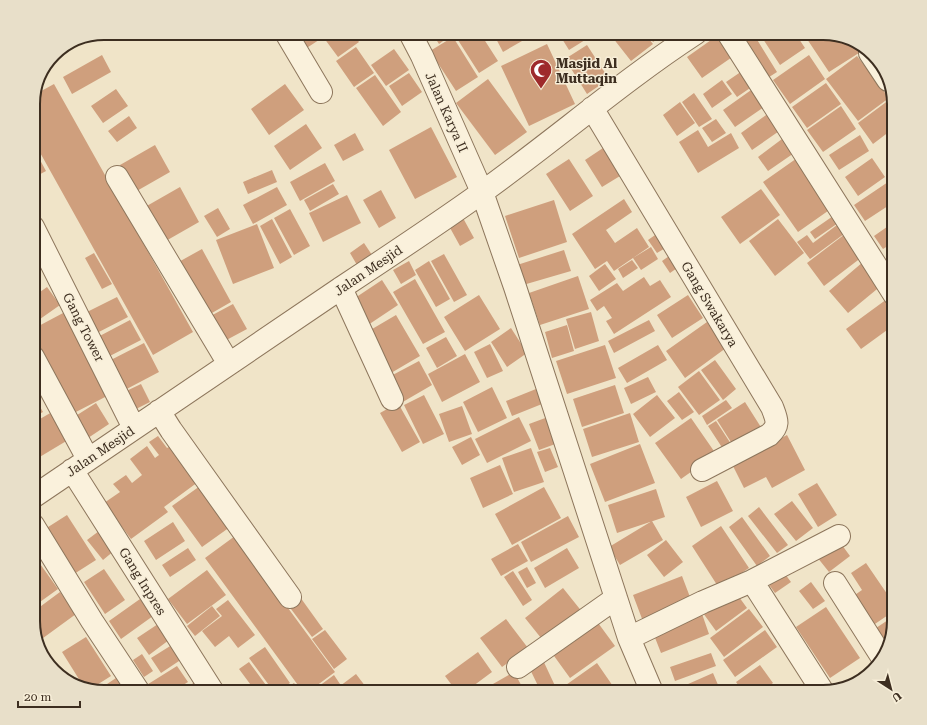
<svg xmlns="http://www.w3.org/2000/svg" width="927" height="725" viewBox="0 0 927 725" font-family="'Roboto Serif',serif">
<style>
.building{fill:#cf9f7d}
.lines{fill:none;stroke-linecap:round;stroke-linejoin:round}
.minor-casing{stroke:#8d765c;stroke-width:24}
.minor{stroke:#faf1dc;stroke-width:22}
.labels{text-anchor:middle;stroke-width:3;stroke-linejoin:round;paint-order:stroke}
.poi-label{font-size:13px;font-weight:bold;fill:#3d2e20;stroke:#f7eed8;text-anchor:start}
.street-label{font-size:13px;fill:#3d2e20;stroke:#f7eed8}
.rim{fill:none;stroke:#3d2e20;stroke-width:2}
</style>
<rect width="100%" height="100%" fill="#f0e4c8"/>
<path class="building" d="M291 33H318L322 38 302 51Z
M322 33H352L359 42 338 57 321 34Z
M432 33H454L439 44Z
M462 33H480L498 61 479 73 456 37Z
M493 33H536L503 52Z
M560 33H581L585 40 569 50 559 34Z
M609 33H644L653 44 631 61Z
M647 33H666L653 42Z
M721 33 738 53 702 78 687 57Z
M736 33H753L777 72 766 79Z
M759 33H795L805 48 780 65Z
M803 33H823L859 45 862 51 829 72Z
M453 37 478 77 456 91 430 51Z
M547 44 575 104 529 126 501 66Z
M587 45 609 79 587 94 565 59Z
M356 47 374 73 354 87 336 61Z
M394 49 409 70 386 86 371 65Z
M102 55 111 72 72 94 63 77Z
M809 55 825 79 790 104 773 80Z
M857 56 889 98 858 121 826 79Z
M745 69 756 84 737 97 726 82Z
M409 73 422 92 402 106 389 86Z
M375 75 401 112 383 126 356 88Z
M488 79 527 132 495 155 456 103Z
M722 80 732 94 712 108 703 94Z
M826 83 841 104 807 128 792 107Z
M54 84 193 332 153 355 33 140V100L34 95Z
M285 84 304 110 269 135 251 109Z
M754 88 767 105 735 127 723 110Z
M116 89 128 106 103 123 91 106Z
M694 93 712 119 699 127 682 102Z
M889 100 894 107V128L873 144 858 123Z
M680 102 695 123 677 136 663 115Z
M841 106 856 129 823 152 807 130Z
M773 110 785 127 752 150 741 133Z
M129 116 137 128 117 142 108 131Z
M716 119 726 133 712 142 702 128Z
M306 124 322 148 290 170 274 146Z
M431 127 457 177 415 199 389 150Z
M698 130 708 147 731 133 739 148 698 173 679 142Z
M355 133 364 150 343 161 334 145Z
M860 135 869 151 839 170 829 155Z
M786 136 797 151 768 171 758 157Z
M155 145 170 172 135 192 120 165Z
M33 147 46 171 33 178Z
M603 148 620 176 602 187 585 160Z
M800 156 835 206 798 232 763 182Z
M872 158 885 177 858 196 845 177Z
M569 159 593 196 570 211 546 174Z
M325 163 335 181 300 201 290 182Z
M272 170 277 182 248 194 243 182Z
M891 180 894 184V202L865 221 854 205Z
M333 184 339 194 310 211 304 200Z
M180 187 199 222 164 242 145 207Z
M277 187 287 205 253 224 243 205Z
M761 189 780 215 740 244 721 217Z
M381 190 396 218 379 228 363 200Z
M347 195 361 223 323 242 309 213Z
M624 199 632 212 606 230 615 243 637 228 649 247 614 271 607 261 595 269 572 234Z
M554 200 567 242 519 258 505 216Z
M218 208 230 229 217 237 204 216Z
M290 209 310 246 294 255 274 218Z
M836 214 841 221 815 239 810 232Z
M463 218 474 238 460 246 449 226Z
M272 219 292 257 280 264 260 226Z
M778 219 804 253 775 276 749 241Z
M894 222V242L883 249 874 236Z
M257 224 274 268 233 284 216 240Z
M837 225 844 234 810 259 797 242 807 235 813 243Z
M849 231 866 254 824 286 807 263Z
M658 233 667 247 657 253 648 240Z
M364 243 372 255 357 265 350 253Z
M651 247 658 259 641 270 633 258Z
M202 249 231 302 205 317 175 264Z
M894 249V266L886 254Z
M564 250 571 271 523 285 517 265Z
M94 253 112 284 102 289 85 258Z
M444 254 467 295 454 302 431 261Z
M672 254 680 266 670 273 662 261Z
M632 260 638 268 623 278 618 269Z
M409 261 416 275 401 284 393 270Z
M429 261 450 299 436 307 415 270Z
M863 262 882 285 848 313 829 291Z
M605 264 616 279 599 291 589 276Z
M578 276 589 309 540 325 529 293Z
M644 277 650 286 660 280 671 297 614 334 606 321 612 318 604 306 597 311 590 300 617 283 623 291Z
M415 279 445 332 423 344 393 292Z
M382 280 398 305 365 327 349 302Z
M47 287 60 305 33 324V297Z
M479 295 500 329 465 351 444 317Z
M688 295 703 318 672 338 657 315Z
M117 297 128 317 93 335 83 314Z
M887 299 894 310V325L861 349 846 329Z
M233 304 247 329 219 344 205 319Z
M65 312 109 395 72 414 33 339V329Z
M591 312 599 341 575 349 566 319Z
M396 315 420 356 391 373 367 332Z
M130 320 141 340 104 359 94 339Z
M649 320 655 331 614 353 608 341Z
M707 322 726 348 685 378 666 351Z
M567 325 574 351 552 358 545 332Z
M511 328 527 353 507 367 491 342Z
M446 337 457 356 437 368 426 348Z
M144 343 159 372 121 392 105 363Z
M490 344 503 371 487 378 474 352Z
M605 345 616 378 567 394 556 361Z
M658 345 667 360 627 383 618 368Z
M465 354 480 382 442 402 428 374Z
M715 360 736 389 723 400 701 370Z
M419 361 432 385 401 403 387 378Z
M699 371 720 400 699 415 678 387Z
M648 377 656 392 631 404 624 388Z
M141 384 150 402 130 412 120 394Z
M615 385 624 413 582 427 573 399Z
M492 387 507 418 478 432 463 402Z
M536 389 542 404 512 416 506 401Z
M679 392 694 412 682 420 667 401Z
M33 395 43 412 33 417Z
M424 395 444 434 423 444 404 405Z
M657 395 675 418 650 437 633 414Z
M726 400 732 408 707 425 702 416Z
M745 402 764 432 736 450 717 420Z
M96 403 109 424 88 438 74 417Z
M398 403 420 442 402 452 380 413Z
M462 406 472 434 449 442 439 414Z
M52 412 68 440 38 458 33 450V423Z
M630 413 639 442 592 457 583 429Z
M519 417 531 441 487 463 475 439Z
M548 417 558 443 539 450 529 424Z
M691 418 716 454 681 479 655 443Z
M716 421 733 447 725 452 708 426Z
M787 435 805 470 772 488 766 477 744 488 732 464Z
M158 436 167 448 171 446 198 482 164 507 168 512 131 539 104 503 120 492 113 484 126 475 132 483 142 475 130 459 147 446 155 458 159 455 149 442Z
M471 437 480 455 462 465 452 447Z
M640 444 655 483 605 502 590 464Z
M531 448 544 482 514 492 502 458Z
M550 448 558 467 545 472 537 452Z
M500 465 513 494 483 508 470 478Z
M717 481 733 511 701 527 686 497Z
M817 483 837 515 818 527 798 494Z
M200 486 230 527 202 547 172 506Z
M544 487 561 518 512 545 495 514Z
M656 489 665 517 617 533 608 505Z
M792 501 813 528 796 541 774 514Z
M759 507 788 545 777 553 748 516Z
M67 515 96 560 74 574 45 529Z
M568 516 579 537 531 562 521 542Z
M742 517 770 556 757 566 729 527Z
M652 521 663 540 620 565 609 547Z
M173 522 185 541 156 560 144 541Z
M721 526 749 568 719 588 692 546Z
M99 531 115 550 103 560 87 540Z
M235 536 335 672 308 692H303L205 558Z
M666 540 683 562 664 577 647 555Z
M839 541 850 556 829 572 817 557Z
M518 544 528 561 501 576 491 559Z
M188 548 196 560 170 577 162 565Z
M567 548 579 568 545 588 534 568Z
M33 554 58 589 33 607Z
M866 563 894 604V611L869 628 849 599 862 590 851 573Z
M527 567 536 583 527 588 518 572Z
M104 569 125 600 105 614 84 582Z
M207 570 226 595 187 624 168 599Z
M782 570 791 582 775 593 767 582Z
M513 571 532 600 523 606 504 577Z
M682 576 693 605 644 624 633 595Z
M811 582 825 601 813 609 799 591Z
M563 588 583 613 545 643 525 618Z
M734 590 747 608 716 631 703 613Z
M60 592 76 614 39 641 37 638 33 625V612Z
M300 597 323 629 312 637 288 605Z
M140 599 153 616 121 639 109 621Z
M228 600 255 635 238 648 229 636 215 647 202 631 222 616 216 609Z
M212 606 220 616 195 636 187 626Z
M826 607 860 658 830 678 796 627Z
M749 609 763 627 724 657 710 638Z
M701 611 709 634 661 653 652 630Z
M593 616 615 646 570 678 549 649Z
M894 616V621L885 648 873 630Z
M506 619 528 648 502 667 480 638Z
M158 624 169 640 149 655 137 638Z
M325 630 347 659 334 669 312 639Z
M765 630 777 647 735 677 723 660Z
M86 637 111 676 92 688 82 684 62 652Z
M175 643 185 657 161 673 151 658Z
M265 647 290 683 278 692H274L249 658Z
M478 652 492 672 465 692H457L445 676Z
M711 653 716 666 675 681 670 667Z
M142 654 153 671 144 677 133 660Z
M541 656 557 690 552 692H541L527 663Z
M249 662 271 692H256L239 669Z
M597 663 617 692H556Z
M760 665 773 683 761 692H743L736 682Z
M177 666 188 682 172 692H149L145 686Z
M514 672 525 692H479Z
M713 673 721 692H670Z
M356 674 369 691 367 692H332Z
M334 675 340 684 329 692H311Z
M116 678 126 692H104L98 690Z
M198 680 206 692H180Z
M294 683 301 692H281Z"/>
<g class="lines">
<g class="minor-casing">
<path id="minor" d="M286 33 321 92
M410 33 422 56 482 192 515 287 629 638 652 692
M728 33 894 294
M870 53 888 80
M592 108 772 407C777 420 780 425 769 435L702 470
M117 177 229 364
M33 227 134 428
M341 288 392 399
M33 357 88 459
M159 411 171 430 290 597
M72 470 213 692
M33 497 341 288C388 257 435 226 481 193 554 141 621 82 696 33
M33 525 92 621 139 692
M752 581 823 692
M835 583 882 657
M629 638 703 602 752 581 839 536
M518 667 616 598"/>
</g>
<use href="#minor" class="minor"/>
</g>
<defs>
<g id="mosque-pin" transform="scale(1.15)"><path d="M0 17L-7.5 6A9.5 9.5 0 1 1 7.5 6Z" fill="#9e2a2b" stroke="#f7eed8"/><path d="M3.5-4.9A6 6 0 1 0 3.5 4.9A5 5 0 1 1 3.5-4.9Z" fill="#fff"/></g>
</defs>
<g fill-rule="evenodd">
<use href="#mosque-pin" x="541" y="70"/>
</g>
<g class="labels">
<g class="poi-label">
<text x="556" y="68">Masjid Al<tspan x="556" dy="15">Muttaqin</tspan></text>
</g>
<g class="street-label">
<text transform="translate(447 112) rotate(66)" y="5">Jalan Karya II</text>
<text transform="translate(368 270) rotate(-34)" y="5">Jalan Mesjid</text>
<text transform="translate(710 304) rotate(59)" y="5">Gang Swakarya</text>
<text transform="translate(84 327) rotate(63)" y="5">Gang Tower</text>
<text transform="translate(100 451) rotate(-34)" y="5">Jalan Mesjid</text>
<text transform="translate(143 581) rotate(58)" y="5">Gang Inpres</text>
</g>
</g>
<path d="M0 0H927V725H0ZM104 40H823A64 64 0 0 1 887 104V621A64 64 0 0 1 823 685H104A64 64 0 0 1 40 621V104A64 64 0 0 1 104 40Z" fill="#e8dfc9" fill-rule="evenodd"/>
<path class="rim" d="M104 40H823A64 64 0 0 1 887 104V621A64 64 0 0 1 823 685H104A64 64 0 0 1 40 621V104A64 64 0 0 1 104 40Z"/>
<g transform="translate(891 689) rotate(144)" stroke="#f7eed8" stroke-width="3" paint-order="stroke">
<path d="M0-3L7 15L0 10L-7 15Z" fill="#3d2e20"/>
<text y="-6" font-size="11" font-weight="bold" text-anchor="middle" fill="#3d2e20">U</text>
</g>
<path d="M18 701v6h62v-6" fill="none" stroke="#3d2e20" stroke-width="2"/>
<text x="24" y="701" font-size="12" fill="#3d2e20" stroke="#f7eed8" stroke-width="3" paint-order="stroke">20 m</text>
</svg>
